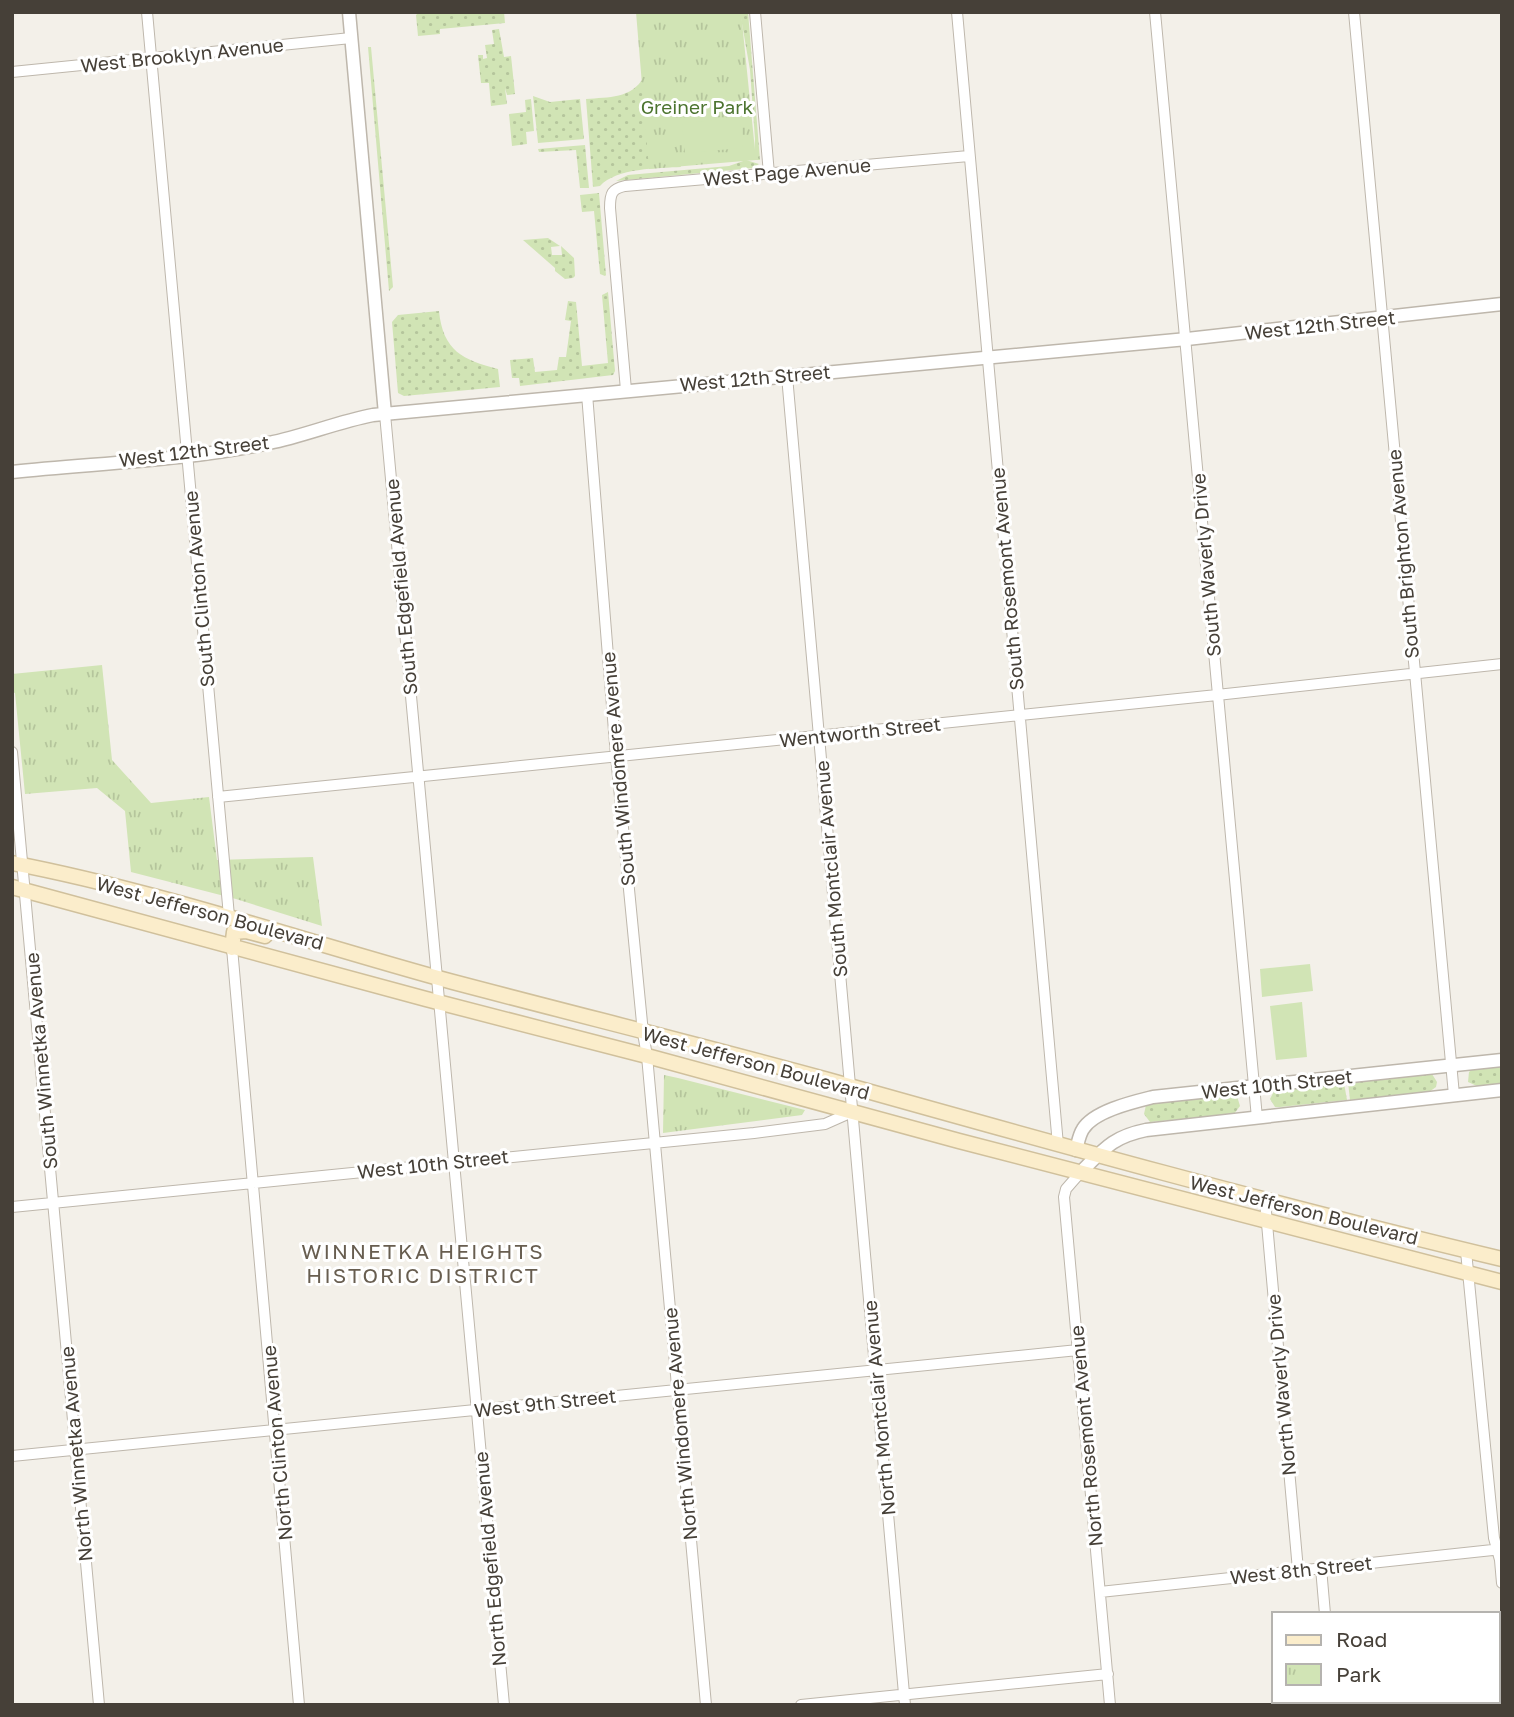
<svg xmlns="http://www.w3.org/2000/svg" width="1514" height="1717" viewBox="0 0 1514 1717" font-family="'Golos Text',sans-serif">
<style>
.grass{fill:url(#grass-dots)}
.park{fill:url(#park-tufts)}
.garden{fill:#d1e4b5}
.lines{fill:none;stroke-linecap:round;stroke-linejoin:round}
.minor-casing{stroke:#beb7ac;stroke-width:12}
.tertiary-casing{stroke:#beb7ac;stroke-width:15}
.secondary-casing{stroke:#d0c09c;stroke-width:17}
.minor{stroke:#fff;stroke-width:10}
.tertiary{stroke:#fff;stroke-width:12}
.secondary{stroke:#fbedcb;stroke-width:14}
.labels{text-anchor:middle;stroke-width:6;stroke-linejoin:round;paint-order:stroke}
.street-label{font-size:19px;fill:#464038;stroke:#fff}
.park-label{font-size:19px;fill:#4c742f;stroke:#fff}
.neighbourhood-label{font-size:21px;letter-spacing:2px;fill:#685e50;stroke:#fff}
</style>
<defs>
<pattern id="grass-dots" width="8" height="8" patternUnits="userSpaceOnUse" patternTransform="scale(1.75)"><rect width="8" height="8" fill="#d1e4b5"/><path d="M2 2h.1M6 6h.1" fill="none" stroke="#b5c59c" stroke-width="1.8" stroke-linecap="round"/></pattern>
<pattern id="park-tufts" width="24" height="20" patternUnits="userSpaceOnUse" patternTransform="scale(1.75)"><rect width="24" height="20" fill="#d1e4b5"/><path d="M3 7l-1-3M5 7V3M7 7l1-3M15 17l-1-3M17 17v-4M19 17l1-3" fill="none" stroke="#b5c59c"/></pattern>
</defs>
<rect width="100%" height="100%" fill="#f3f0e9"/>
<path class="grass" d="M419 12H504L505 23 440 29V34L418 36 416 15Z
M740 12H748L760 160H754L755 139 750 70Z
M499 29 504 57 511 56 515 94 507 95 505 88 507 104 491 106 489 83H481L478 55H483V59L487 58 485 45 494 44 492 30Z
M368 47H371L393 287 389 291Z
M644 77 681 167C659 168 616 168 600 186L593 187 586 99C609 97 631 99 644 77Z
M533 96 550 102 580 99 584 139 538 143Z
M531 99 534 131 526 132 527 144 512 146 509 114 526 112 525 100Z
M585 145 589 188H580L576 150 539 152 538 149Z
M746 160 759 164 753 168 616 181 628 175 729 166Z
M599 193 606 275 605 276 600 274 594 211 582 212 580 195Z
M548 238 560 246 551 247 552 255H562L561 246 574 258 575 276 573 278 565 279 555 271V268L523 240Z
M608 292 615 371 613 375 520 386 519 378H512L510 360 533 358 535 372 557 370 559 357H566L571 321 565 320 568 301 576 302 582 366 608 363 602 295Z
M439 311C443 351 463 360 498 369L500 387 404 396 398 393 392 322 398 315Z
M1502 1065V1084L1477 1086 1468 1082 1469 1072 1472 1069Z
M1427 1074H1432L1437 1082 1436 1087 1429 1092 1350 1100 1348 1082Z
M1344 1083 1347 1100 1280 1107H1275L1270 1099 1274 1091 1278 1089Z
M1233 1095 1237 1096 1240 1106 1234 1114 1150 1122 1144 1114 1146 1105 1153 1102Z"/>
<path class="park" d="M636 12H741L756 160 649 169Z
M102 665 112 760 151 803 209 797 217 860 313 857 322 926 236 899 131 872 125 811 97 788 25 794 15 693 12 692V674Z
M664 1075 678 1078 805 1110 802 1115 663 1133Z"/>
<path class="garden" d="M740 118 743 148 685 153 682 123Z
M1310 964 1313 991 1262 997 1260 969Z
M1302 1002 1307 1057 1276 1060 1270 1006Z"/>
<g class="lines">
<g class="minor-casing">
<path id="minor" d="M147 12 229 916
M755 12 769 174
M957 12 1058 1145
M1155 12 1257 1118
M1354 12 1454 1095
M12 72 351 38
M787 376 905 1705
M626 390 610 208C610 193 612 189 625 186L969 156
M587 394 616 756 643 1033 647 1056 706 1705
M385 414 504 1705
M12 752 99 1705
M218 797 1217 695 1502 664
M232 948 299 1705
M1080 1173 1066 1189 1064 1197 1110 1705
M1265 1201 1298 1570
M12 1207 754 1133 825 1124 852 1112
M1466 1251 1494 1538 1500 1560 1502 1583
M12 1456 1078 1350
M1321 1568 1325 1614
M1100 1592 1502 1549
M1334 1701V1705
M801 1705 1108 1674"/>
</g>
<g class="tertiary-casing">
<path id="tertiary" d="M349 12 385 414
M12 472C97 463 185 461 269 443 304 436 337 422 373 415L1187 339 1502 304
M1076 1150C1078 1143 1079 1135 1083 1129 1094 1111 1133 1102 1153 1097L1502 1060
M1080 1173C1104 1149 1112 1137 1146 1130L1502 1090"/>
</g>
<g class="secondary-casing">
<path id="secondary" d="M12 863C162 892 306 942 453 982 578 1015 704 1046 828 1080 1052 1143 1275 1205 1502 1259
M12 887 426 999 647 1056 959 1141 1502 1282
M232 948 234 932 246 931 265 936"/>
</g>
<use href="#minor" class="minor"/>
<use href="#tertiary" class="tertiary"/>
<use href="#secondary" class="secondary"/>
</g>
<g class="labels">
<g class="street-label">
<text transform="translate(182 55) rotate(-6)" y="7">West Brooklyn Avenue</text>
<text transform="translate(787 172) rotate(-5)" y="7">West Page Avenue</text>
<text transform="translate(1320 325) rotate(-6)" y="7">West 12th Street</text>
<text transform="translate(755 378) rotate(-5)" y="7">West 12th Street</text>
<text transform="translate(194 451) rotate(-7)" y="7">West 12th Street</text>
<text transform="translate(1403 554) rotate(-95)" y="7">South Brighton Avenue</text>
<text transform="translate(1206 565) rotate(-95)" y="7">South Waverly Drive</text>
<text transform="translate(1007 579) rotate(-95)" y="7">South Rosemont Avenue</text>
<text transform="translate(401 587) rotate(-95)" y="7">South Edgefield Avenue</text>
<text transform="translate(199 589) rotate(-95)" y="7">South Clinton Avenue</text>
<text transform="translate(860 732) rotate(-6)" y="7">Wentworth Street</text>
<text transform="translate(618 769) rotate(-95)" y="7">South Windomere Avenue</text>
<text transform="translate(831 869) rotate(-95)" y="7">South Montclair Avenue</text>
<text transform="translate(210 913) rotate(15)" y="7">West Jefferson Boulevard</text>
<text transform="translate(41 1061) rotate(-95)" y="7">South Winnetka Avenue</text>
<text transform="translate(756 1063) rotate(15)" y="7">West Jefferson Boulevard</text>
<text transform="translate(1277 1084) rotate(-6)" y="7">West 10th Street</text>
<text transform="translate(433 1164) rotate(-6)" y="7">West 10th Street</text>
<text transform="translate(1304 1210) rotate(14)" y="7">West Jefferson Boulevard</text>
<text transform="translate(1281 1385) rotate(-95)" y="7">North Waverly Drive</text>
<text transform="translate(545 1403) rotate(-6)" y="7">West 9th Street</text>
<text transform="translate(879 1408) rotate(-95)" y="7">North Montclair Avenue</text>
<text transform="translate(680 1424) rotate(-95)" y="7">North Windomere Avenue</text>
<text transform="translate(1086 1436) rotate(-95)" y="7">North Rosemont Avenue</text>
<text transform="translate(277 1443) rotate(-95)" y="7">North Clinton Avenue</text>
<text transform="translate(76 1454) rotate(-95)" y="7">North Winnetka Avenue</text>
<text transform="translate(490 1559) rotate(-95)" y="7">North Edgefield Avenue</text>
<text transform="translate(1301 1570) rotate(-6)" y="7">West 8th Street</text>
</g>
<g class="park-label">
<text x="697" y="114">Greiner Park</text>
</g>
<g class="neighbourhood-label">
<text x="423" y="1259">WINNETKA HEIGHTS<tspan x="423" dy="24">HISTORIC DISTRICT</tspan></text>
</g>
</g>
<rect width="1514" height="1717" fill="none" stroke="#464038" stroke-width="28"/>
<rect x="1272" y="1612" width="228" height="91" fill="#ffffff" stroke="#b5b3af" stroke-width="2"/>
<rect x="1286" y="1635" width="35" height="10" fill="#fbedcb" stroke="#b5b3af" stroke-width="2"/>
<text x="1336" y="1647" font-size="21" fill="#464038">Road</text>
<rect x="1286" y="1664" width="35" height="21" fill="url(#park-tufts)" stroke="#b5b3af" stroke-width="2"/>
<text x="1336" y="1682" font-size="21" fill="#464038">Park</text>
</svg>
